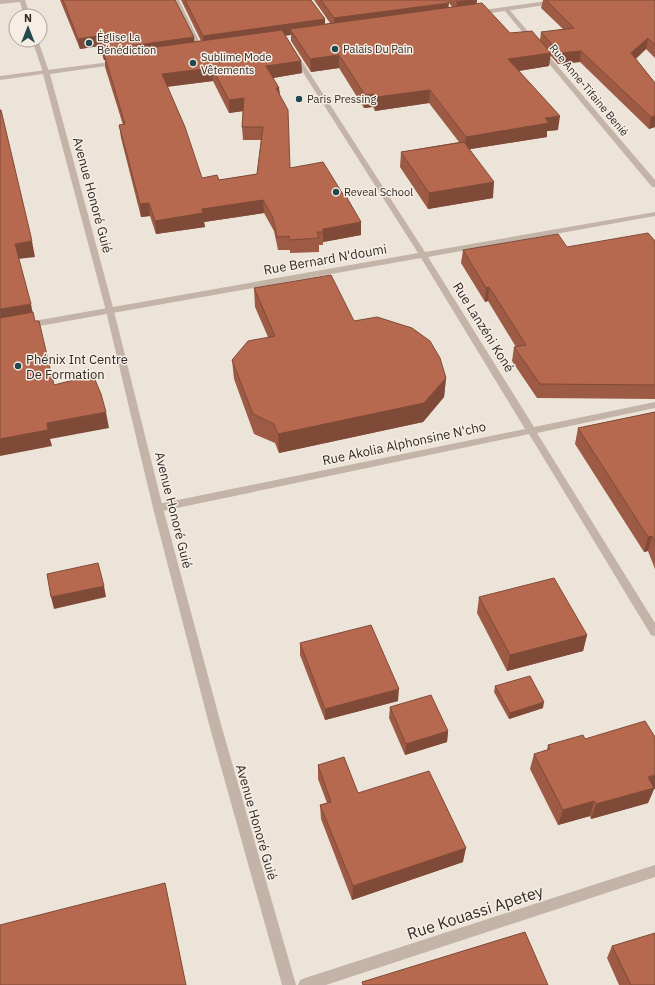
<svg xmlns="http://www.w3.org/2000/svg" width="655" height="985" viewBox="0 0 655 985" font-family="'IBM Plex Sans',sans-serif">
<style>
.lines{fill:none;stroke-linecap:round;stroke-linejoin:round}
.minor{fill:#c3b4a7;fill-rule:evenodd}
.tertiary{fill:#c3b4a7;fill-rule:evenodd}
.wall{fill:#9d5a44;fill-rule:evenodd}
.shaded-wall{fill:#7f4a37}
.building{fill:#b6694f;stroke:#7f4a37;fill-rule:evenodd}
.poi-dot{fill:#22494d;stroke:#f6eee5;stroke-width:1.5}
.labels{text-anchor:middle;stroke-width:3;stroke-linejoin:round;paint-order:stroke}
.far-poi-label{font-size:11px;fill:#312a26;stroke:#f6eee5;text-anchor:start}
.far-street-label{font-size:11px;fill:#312a26;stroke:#f6eee5}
.street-label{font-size:13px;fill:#312a26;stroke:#f6eee5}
.poi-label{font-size:13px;fill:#312a26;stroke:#f6eee5;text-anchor:start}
.near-street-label{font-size:16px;fill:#312a26;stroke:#f6eee5}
</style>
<rect width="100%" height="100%" fill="#ede4d9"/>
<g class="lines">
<path class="minor" d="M0 0H25L30 16H24L20 2 0 4Z
M173 0H179L204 51 203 52 198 51Z
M504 8H508L655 180V187H652L504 10Z
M32 40H38L49 72 48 73 43 72Z
M295 53 298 55 425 252 655 212V216L428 257 534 427 655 402V408L537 433 655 623V636L651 635 529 434 158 512 154 511 153 508 154 505 158 504 525 429 421 258 0 333V327L418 253 292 55Z
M655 865V877L326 985H298L300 980 305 978Z"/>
<path class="tertiary" d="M554 0H570L567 2 476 15 473 13 476 11Z
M118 61 120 62V64L50 74 114 311 163 508 222 728 296 985H282L210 728 153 508 106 311 43 74 0 80V76Z"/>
</g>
<path class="wall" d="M60 0H175L194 42 201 41 181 0H311L325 24 330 23 314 0H446L448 7H452L447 0H477L476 3 510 33 540 40 541 32 563 29 541 8 543 0H655V58L646 49 636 59 655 83V127L649 129 580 62 558 64 550 55 549 66 518 71 558 130 547 131V137L470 149 493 198 428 209 400 167 401 152 459 142 429 103 375 111 373 107 364 108 339 68 311 72 291 41V35H285L301 61 302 73 273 78 279 88 280 95 290 168 344 196 361 222V235L323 242V245H319V252L290 253V250H278L274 231 264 213 204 222 205 227 156 234 150 216 141 217 121 138 119 125H123L105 67V60H104L99 46 80 49ZM213 81 229 113 243 111 242 127 243 140H261L257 174 219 180 202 178 167 87Z
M655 241V399L537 398 512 361 514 347H516L488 301 485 302 461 263 463 250 567 247Z
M254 288 354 321 446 378 444 397 423 422 279 453 275 443 254 434 234 379 232 360 268 337 255 307Z
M655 412V569L648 551 644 552 575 444 578 428Z
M479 597 587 635 583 651 507 671 477 613Z
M300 643 398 701 325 720 300 655Z
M495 686 543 708 509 719 494 692Z
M390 707 448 731 447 742 405 755 389 718Z
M585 739 654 789 648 803 591 819 590 816 558 825 530 769 534 754 547 750 548 745Z
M318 765 358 793 463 862 352 900 321 819 320 805 327 803 318 779Z
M612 946 655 985H619L607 958Z"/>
<path class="shaded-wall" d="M469 0H477L476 9 456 12 457 2Z
M449 3 448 13 334 29V18Z
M325 19V30L290 29 291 35 204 47 203 36Z
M98 36 99 46 80 49 78 39Z
M194 37 195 48 104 54 105 60H104L102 50Z
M648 38 646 49 629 64 631 53Z
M581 51 580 62 558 64 560 53Z
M551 53 549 66 506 73 508 59Z
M339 55V68L311 72 310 59Z
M301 61 302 73 267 79 266 66Z
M212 68 213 81 163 87 162 74Z
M276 88H279L280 100Z
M430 90 429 103 375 111 376 97Z
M373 94V107L364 108 365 95Z
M244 98V111L229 113V100Z
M560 116 558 130 547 131V137L465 150 466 137 545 118Z
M655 116V127L649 129 651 117Z
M494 182 493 198 428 209 429 193Z
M263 200 264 213 204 222 205 227 156 234 155 221 202 209Z
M149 203 150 216 141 217 140 204Z
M361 222V235L323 242V229Z
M32 241 35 257 18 259 15 244Z
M489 287 488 301 485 302 486 288Z
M31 304 34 319 0 325V309Z
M446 378 444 397 423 422 279 453 278 434Z
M106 412 109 428 50 439 52 446 0 456V439L47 423Z
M652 536 648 551 644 552 648 537Z
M104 586 106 597 54 609 51 597Z
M587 635 583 651 507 671 510 655Z
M399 689 398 701 325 720V709Z
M544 702 543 708 509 719 510 713Z
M448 731 447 742 405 755 406 744Z
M655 775V789H654L648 803 591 819 596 804 648 777Z
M594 801 590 816 558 825 563 810Z
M466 848 463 862 352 900 353 886Z"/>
<path class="building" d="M63 0H175L194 37 102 50 98 36 78 39Z
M185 0H311L325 19 203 36Z
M321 0H446L449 3 334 18Z
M456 0H469L457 2Z
M546 0H655V45L648 38 631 53 655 83V116L651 117 581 51 560 53 541 32 574 28Z
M482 3 510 33 532 31 551 53 508 59 560 116 545 118 549 123 466 137 430 90 376 97 373 94 365 95 339 55 310 59 290 29Z
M282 30 301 61 266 66 279 88H276L288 110 290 168 323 162 344 196H346L361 222 323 229V232H317L319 238 290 240 289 236 277 237 273 218 263 200 202 209 203 213 155 221 149 203 140 204 119 125 125 124 104 54ZM212 68 229 100 244 98 242 127H263L257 174 219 180 217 175 202 178 185 127 162 74Z
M0 110H1L32 241 15 244 31 304 0 309Z
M464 142 494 182 429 193 401 152Z
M648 233 655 241V385L540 384 514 347 526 345 489 287 486 288 463 250 558 234 567 247Z
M331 275 354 321 377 317 412 328 430 341 440 358 446 378 424 403 278 434 274 424 253 414 232 360 248 341 275 336 254 288Z
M33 312 35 321H39L54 385 93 375 101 394 106 412 47 423 48 430 0 439V318Z
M655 412V542L652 536 648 537 578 428Z
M98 563 104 586 51 597 47 574Z
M554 578 587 635 510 655 479 597Z
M371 625 399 689 325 709 300 643Z
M530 676 544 702 510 713 495 686Z
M431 695 448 731 406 744 390 707Z
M645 721 655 737V775L648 777 654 788 596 804 594 801 563 810 534 754 550 749 548 745 583 735 585 739Z
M344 757 358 793 429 771 466 848 353 886 320 805 331 802 318 765Z
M165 883 186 985H0V925Z
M525 932 548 985H363L362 982Z
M655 933V985H631L612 946Z"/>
<g class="poi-dot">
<circle cx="89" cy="43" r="4"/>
<circle cx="335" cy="49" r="4"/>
<circle cx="193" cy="63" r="4"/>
<circle cx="299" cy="99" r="4"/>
<circle cx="336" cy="192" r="4"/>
<circle cx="18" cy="366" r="4"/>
</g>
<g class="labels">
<g class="far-poi-label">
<text x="97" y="41">Église La<tspan x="97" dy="13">Bénédiction</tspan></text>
<text x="343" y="53">Palais Du Pain</text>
<text x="201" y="61">Sublime Mode<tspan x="201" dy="13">Vêtements</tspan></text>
<text x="307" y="103">Paris Pressing</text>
<text x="344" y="196">Reveal School</text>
</g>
<g class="far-street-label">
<text transform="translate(589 90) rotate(50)" y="4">Rue Anne-Tifaine Benié</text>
</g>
<g class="street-label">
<text transform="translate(93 195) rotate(75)" y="5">Avenue Honoré Guié</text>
<text transform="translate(325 259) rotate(-10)" y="5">Rue Bernard N'doumi</text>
<text transform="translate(484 327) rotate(58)" y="5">Rue Lanzéni Koné</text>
<text transform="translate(404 443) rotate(-12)" y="5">Rue Akolia Alphonsine N'cho</text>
<text transform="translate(174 510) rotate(76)" y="5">Avenue Honoré Guié</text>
<text transform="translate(257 822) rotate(74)" y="5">Avenue Honoré Guié</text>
</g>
<g class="poi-label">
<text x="26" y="364">Phénix Int Centre<tspan x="26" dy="15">De Formation</tspan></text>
</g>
<g class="near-street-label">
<text transform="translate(475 912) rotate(-18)" y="6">Rue Kouassi Apetey</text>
</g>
</g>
<g transform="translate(28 28)"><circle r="19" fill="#f6eee5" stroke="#a7a099"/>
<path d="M0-3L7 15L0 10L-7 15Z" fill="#22494d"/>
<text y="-6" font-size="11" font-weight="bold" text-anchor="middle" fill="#312a26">N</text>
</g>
</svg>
